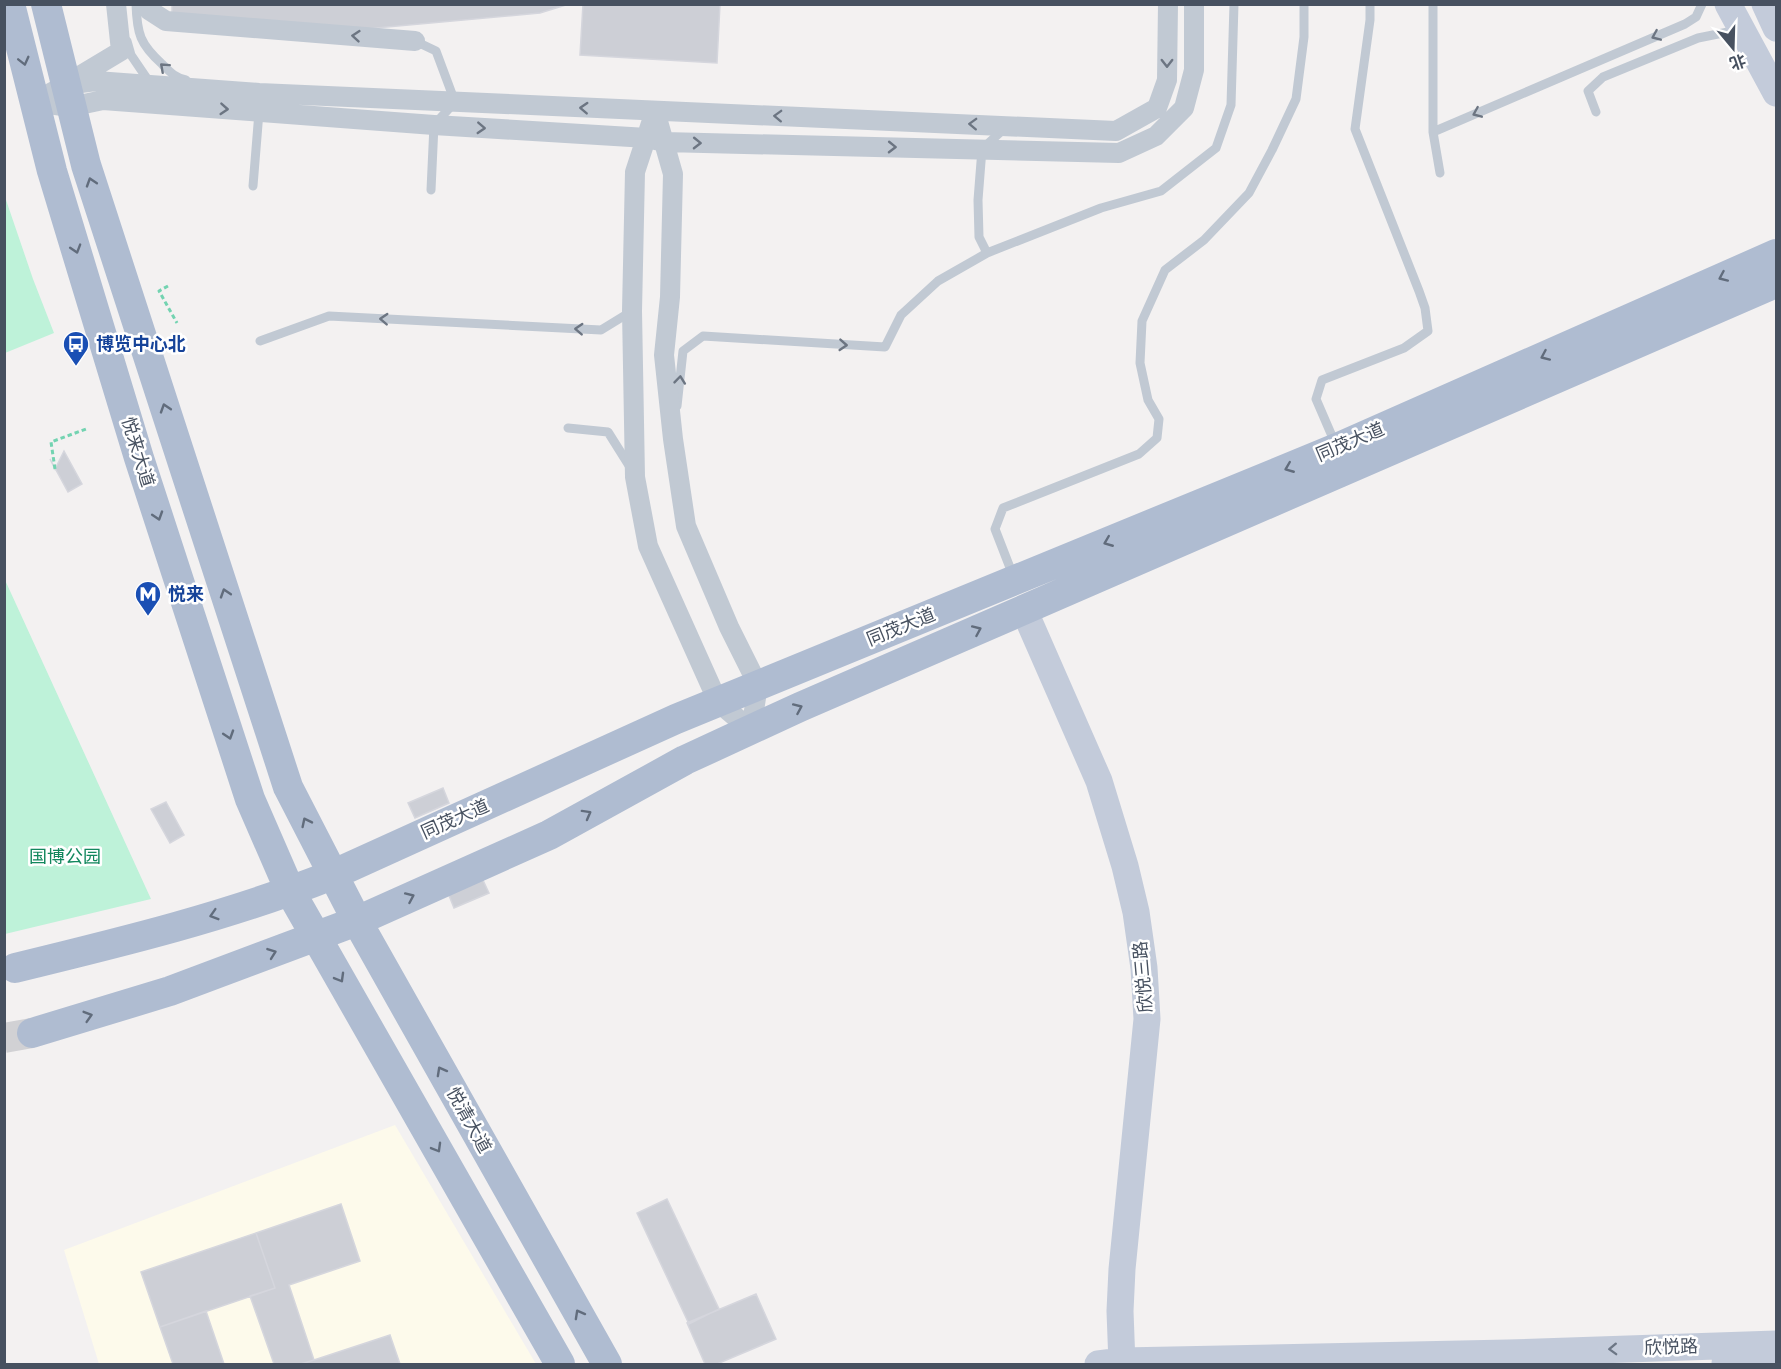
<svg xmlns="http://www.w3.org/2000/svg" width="1781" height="1369" viewBox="0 0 1781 1369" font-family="Roboto,'Noto Sans SC',sans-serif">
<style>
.commercial{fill:#fdfaeb}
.green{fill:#bef2d9}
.building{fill:#cdcfd6;stroke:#d5d6dd;stroke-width:1.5}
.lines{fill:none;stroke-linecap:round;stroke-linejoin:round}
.primary-tunnel{stroke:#d1d1d4;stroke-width:30;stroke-dasharray:30 15;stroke-linecap:butt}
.path{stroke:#73d3b1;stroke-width:3;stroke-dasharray:4.5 3;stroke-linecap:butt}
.lane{stroke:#c1c9d3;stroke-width:9}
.street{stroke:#c1c9d3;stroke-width:20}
.secondary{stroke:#c3cbda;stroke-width:27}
.primary{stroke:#afbcd1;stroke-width:30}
.oneway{stroke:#6c7582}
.oneway2{stroke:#616c7c}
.oneway3{stroke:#6c7685}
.labels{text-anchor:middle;stroke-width:5;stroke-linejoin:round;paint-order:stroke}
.transit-label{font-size:18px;font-weight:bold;fill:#164399;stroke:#fff;text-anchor:start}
.street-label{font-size:18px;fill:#475160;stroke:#fff}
.park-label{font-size:18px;fill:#12875d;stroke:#fff}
</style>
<rect width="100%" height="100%" fill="#f3f1f1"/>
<path class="commercial" d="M395 1125 536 1364H99L64 1250Z"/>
<path class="green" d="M4 194 33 279 54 333 5 353Z
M5 580 151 899 5 934H4Z"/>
<path class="building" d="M172 4H569L540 13 365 29 172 16Z
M583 4H720L717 63 580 55Z
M64 451 82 484 68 492 50 459 55 469Z
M443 788 449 803 415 818 408 803Z
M166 802 184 835 170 843 151 809Z
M482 878 489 893 454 908 448 893Z
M667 1199 719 1309 689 1324 637 1213Z
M341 1204 360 1261 289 1285 314 1360 301 1364H274L250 1296 275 1288 256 1233Z
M256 1233 275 1288 160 1327 141 1272Z
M756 1294 776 1339 717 1364H705L687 1323Z
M206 1311 224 1364H173L160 1327Z
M390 1335 400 1364H301L314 1360Z"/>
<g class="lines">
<path class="primary-tunnel" d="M4 1038 32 1033"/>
<path class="path" d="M168 286 159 291 177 323
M55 469 51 442 86 429"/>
<path class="lane" d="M136 4C137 34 140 44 162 64 170 72 175 78 186 80
M1433 4V132L1440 173
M127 41 131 55 150 83
M415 41 436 51 455 102 434 125 431 190
M1596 112 1588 91 1603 77 1698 38 1738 30
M1433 132 1685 24 1696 17 1702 4
M253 186 259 112
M987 253 979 237 978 200 982 149 1005 128
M260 341 329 316 601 330 632 311
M677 406 683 351 703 336 885 347 901 315 938 281 987 253 1101 208 1161 191 1216 148 1231 105 1234 4
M568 428 608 432 630 467
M1335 443 1316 399 1322 380 1404 348 1428 331 1425 308 1419 291 1355 129 1370 20V4
M1014 578 995 529 1003 508 1139 454 1157 438 1159 419 1148 400 1140 363 1142 321 1165 270 1204 240 1249 193 1272 150 1296 99 1304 37V4"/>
<path class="street" d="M146 4 149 10 166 21 415 41
M1168 4 1167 80 1157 108 1116 131 259 93 96 81 65 85 34 102 70 107 103 100 434 125 647 138 664 142 1119 153 1156 136 1184 108 1194 70V4
M71 81 121 51 116 4
M655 111 673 174 670 297 664 355 673 439 686 526 729 627 758 685 751 730 718 702 648 546 635 477 632 311 635 172Z"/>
<path class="secondary" d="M1728 4 1776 93
M1765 4 1776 28
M1024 610 1099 781 1125 866 1136 912 1144 968 1147 1019 1122 1269 1120 1311 1122 1364
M1725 1363H1776
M1098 1364 1122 1361 1508 1353 1776 1344"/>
<path class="primary" d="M10 4 52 171 139 458 250 799 290 891 560 1364
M46 4 86 165 288 787 357 921 607 1364
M15 968C122 942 229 916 332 875L676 719 1337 448 1776 254
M32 1033 170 991 357 921 549 835 685 760 800 707 1776 283"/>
</g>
<defs><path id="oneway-chevron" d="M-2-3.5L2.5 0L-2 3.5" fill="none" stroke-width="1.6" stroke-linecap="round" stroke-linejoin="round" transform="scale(1.5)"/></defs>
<g class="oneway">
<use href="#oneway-chevron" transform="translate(356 36) rotate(-175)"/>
<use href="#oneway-chevron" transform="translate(1656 36) rotate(157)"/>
<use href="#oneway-chevron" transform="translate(1167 63) rotate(90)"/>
<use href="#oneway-chevron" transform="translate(164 67) rotate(-138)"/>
<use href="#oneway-chevron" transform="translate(584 108) rotate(-177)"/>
<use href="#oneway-chevron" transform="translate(224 109) rotate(4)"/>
<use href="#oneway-chevron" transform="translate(1477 113) rotate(157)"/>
<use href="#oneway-chevron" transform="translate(778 116) rotate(-178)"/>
<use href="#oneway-chevron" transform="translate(973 124) rotate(-178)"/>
<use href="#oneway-chevron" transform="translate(481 128) rotate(3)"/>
<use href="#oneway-chevron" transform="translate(697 143) rotate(1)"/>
<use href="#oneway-chevron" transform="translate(892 147) rotate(1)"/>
<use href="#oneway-chevron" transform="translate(384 319) rotate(-177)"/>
<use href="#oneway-chevron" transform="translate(579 329) rotate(-177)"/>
<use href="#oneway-chevron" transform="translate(843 345) rotate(4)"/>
<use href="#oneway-chevron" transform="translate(680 380) rotate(-84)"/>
</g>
<g class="oneway2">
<use href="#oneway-chevron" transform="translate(24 61) rotate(76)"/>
<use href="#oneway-chevron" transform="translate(91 182) rotate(-108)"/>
<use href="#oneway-chevron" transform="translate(76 249) rotate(73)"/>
<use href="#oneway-chevron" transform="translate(1723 277) rotate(156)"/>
<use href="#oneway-chevron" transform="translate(1545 356) rotate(156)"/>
<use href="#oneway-chevron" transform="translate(165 408) rotate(-108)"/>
<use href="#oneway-chevron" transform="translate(1289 468) rotate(158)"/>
<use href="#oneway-chevron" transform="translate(158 516) rotate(72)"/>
<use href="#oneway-chevron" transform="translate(1108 542) rotate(158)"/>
<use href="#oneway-chevron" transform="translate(225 593) rotate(-108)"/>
<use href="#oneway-chevron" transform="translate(977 630) rotate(-24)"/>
<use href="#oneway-chevron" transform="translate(798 708) rotate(-24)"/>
<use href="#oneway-chevron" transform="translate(229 735) rotate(72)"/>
<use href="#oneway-chevron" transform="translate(587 814) rotate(-29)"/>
<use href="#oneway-chevron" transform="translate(306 822) rotate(-116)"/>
<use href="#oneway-chevron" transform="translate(410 897) rotate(-24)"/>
<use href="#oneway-chevron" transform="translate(214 915) rotate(163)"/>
<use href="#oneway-chevron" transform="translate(272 953) rotate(-20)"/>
<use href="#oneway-chevron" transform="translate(340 978) rotate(60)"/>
<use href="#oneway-chevron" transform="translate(88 1016) rotate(-17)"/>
<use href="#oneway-chevron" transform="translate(441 1071) rotate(-119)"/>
<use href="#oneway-chevron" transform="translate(437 1148) rotate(60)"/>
<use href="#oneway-chevron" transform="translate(579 1314) rotate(-119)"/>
</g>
<use class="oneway3" href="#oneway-chevron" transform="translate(1613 1349) rotate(178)"/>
<defs>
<g id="bus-pin" transform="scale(1.35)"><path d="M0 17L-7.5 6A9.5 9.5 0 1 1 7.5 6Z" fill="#1a4fb4" stroke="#fff"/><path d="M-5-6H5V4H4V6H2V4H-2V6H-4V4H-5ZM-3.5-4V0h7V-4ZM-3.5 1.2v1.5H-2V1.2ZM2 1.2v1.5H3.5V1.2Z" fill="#fff"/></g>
<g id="metro-pin" transform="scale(1.35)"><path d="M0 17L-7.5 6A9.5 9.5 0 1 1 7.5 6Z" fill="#1a4fb4" stroke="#fff"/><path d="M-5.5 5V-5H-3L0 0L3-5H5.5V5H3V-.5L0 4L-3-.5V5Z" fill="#fff"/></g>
</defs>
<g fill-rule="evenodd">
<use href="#bus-pin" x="76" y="344"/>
<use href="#metro-pin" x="148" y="594"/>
</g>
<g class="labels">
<g class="transit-label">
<text x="96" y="350">博览中心北</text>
<text x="168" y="600">悦来</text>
</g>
<g class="street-label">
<text transform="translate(1350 442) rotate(-23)" y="6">同茂大道</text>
<text transform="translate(138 452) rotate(73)" y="6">悦来大道</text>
<text transform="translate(901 627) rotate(-22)" y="6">同茂大道</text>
<text transform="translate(455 819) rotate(-24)" y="6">同茂大道</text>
<text transform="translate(1143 977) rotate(-95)" y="6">欣悦三路</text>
<text transform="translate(469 1120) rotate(61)" y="6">悦清大道</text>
<text transform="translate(1671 1347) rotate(-2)" y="6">欣悦路</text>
</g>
<g class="park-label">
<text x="65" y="863">国博公园</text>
</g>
</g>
<rect width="1781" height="1369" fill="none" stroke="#475160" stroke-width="12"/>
<g transform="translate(1733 48) rotate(161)" stroke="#ffffff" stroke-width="4.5" paint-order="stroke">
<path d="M0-4.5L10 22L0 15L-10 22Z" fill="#475160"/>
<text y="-9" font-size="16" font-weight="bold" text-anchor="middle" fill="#475160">北</text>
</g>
</svg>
